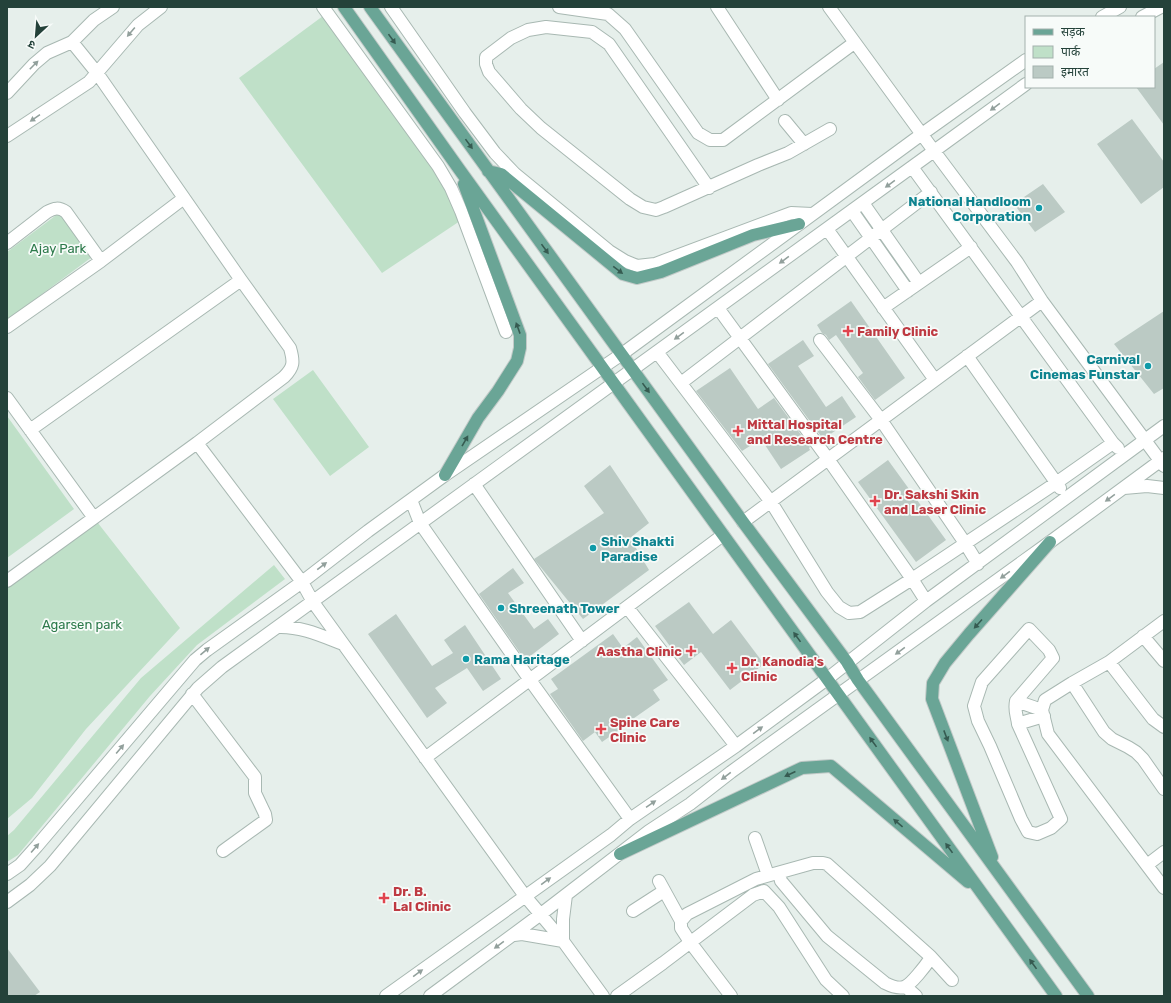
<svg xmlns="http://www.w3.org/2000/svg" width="1171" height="1003" viewBox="0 0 1171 1003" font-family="Rubik,'Noto Sans Devanagari',sans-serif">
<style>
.green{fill:#bfe0c8}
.building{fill:#bbcac4}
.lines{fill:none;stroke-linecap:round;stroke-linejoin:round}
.minor-casing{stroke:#a8b8b2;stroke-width:14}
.major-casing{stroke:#c2cac8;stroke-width:14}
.minor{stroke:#fff;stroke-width:12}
.major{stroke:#6aa596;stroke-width:12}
.oneway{fill:#92a09c}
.oneway2{fill:#365b51}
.culture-dot{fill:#0f9aa8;stroke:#f7fbf9;stroke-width:1.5}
.health-dot{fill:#e0444e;stroke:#f7fbf9;stroke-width:1.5}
.labels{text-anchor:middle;stroke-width:3.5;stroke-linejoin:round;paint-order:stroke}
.culture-label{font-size:13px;font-weight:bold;fill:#0d838f;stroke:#f7fbf9;text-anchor:start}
.park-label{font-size:13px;fill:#2d7a4b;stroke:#f7fbf9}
.health-label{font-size:13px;font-weight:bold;fill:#be3a42;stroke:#f7fbf9;text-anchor:start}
</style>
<rect width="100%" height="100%" fill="#e6efeb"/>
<path class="green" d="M323 16 445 182 460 221 382 273 239 78Z
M63 210 96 254 7 320V252Z
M313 370 369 447 330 476 273 399Z
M7 416 74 509 7 558Z
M94 518 180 628 86 729 32 798 7 819V584Z
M274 565 285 579 197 645 150 696 18 855 7 862V836L14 830 141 678Z"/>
<path class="building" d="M1164 62V125L1136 87H1154V69Z
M1132 119 1164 162V187L1141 204 1097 144Z
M1043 184 1065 212 1035 232 1014 204Z
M851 301 905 378 875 400 858 377 863 373 836 335 829 340 826 335 822 333 817 325Z
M1164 311V388L1154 394 1114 344Z
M803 340 814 356 798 366 826 407 842 396 856 417 823 439 768 364Z
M730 368 758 409 774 398 810 447 809 448 810 450 781 469 761 439 742 451 696 391Z
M888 460 946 540 916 562 858 482Z
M610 465 649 523 630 538 649 570 583 619 534 559 604 513 584 486Z
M513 568 524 583 508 593 534 629 548 619 559 634 525 660 479 594Z
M689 602 713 634 731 620 764 664 730 690 701 652 684 665 655 626Z
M396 614 432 666 453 653 444 640 465 625 501 679 483 691 467 668 435 688 447 703 427 718 368 634Z
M613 634 623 648 637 637 668 680 653 690 660 700 627 723 628 724 602 742 595 732 583 741 550 694 558 689 551 679Z
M7 948 40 992 34 996H7Z"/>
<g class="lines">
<g class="minor-casing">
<path id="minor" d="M323 7 438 166 451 188 461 211 506 332
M391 7 465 113 495 153 515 174 609 251 625 261 637 266 655 264 791 213 812 214
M559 7 608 14 625 29 698 133 710 140H723L854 43
M717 7 778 100
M829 7 934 151 1017 262 1042 301 1164 466
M1102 17 1120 7
M1142 17 1161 7
M72 42 97 73 241 280 290 348C294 362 294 367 284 377L197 443
M7 93 34 64 47 53 72 42 94 20 113 7
M785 121 804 144
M7 136 89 82 138 25 161 7
M912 167 1113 443 1118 448
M709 188 609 44 592 32 546 27 528 30 511 38 486 57V64L489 72 521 109 541 128 630 199 643 207 656 210 664 207 758 165 788 153 830 129
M863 203 919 283
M852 211 908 291
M827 229 935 380
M7 243 47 212C54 208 59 207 66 212L101 261 7 327
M101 261 184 198
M718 308 828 459 912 579 926 601
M883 308 971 247
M820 340 881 420 965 543 978 564
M657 352 771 502 827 592 839 607 849 613 860 612 912 579 1056 483 1113 443
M967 356 1060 488
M681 383 931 192
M7 398 94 518
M30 430 241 280
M474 484 582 641
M1124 488 1147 486 1164 488
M411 500 420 523 530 680 630 819
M743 522 1042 301
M7 581 197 443 302 582 313 602 525 896 563 941 603 996
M627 607 736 746
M1164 621 1109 662 1072 683 1045 700 1042 710 1048 734 1164 888
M278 627C301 626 322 636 343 644
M1029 629 1049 650 1053 658 1016 701C1014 711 1017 715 1018 724L1061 819 1051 828 1037 834 1028 832 1021 819 990 746 978 721 974 706 982 682Z
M1143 636 1164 661
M1109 662 1153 719 1164 727
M1072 683 1104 732 1112 739 1128 747 1136 752 1143 759 1164 789
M192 694 255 777V793L265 814 266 820 223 851
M1016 701 1042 710
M1018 724 1024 722 1044 716
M425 758 723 535
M755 838 768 875
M1147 865 1164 852
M7 874 20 865 37 846 195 660 207 650 302 582 368 531 445 475 622 354 922 134 1026 60
M659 881 681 921
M7 902 30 885 50 866 198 688 222 667 934 151 1026 84
M633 911 664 891
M514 935 522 934 563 941V919L566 895
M931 957 952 980
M906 987 916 996
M386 996 611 835 630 819 736 746 827 679 926 601 1164 426
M430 996 541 914 649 831 690 804 731 772 1050 542 1164 458
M617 996 663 963 753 895 764 891 779 907 826 980 843 996
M731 996 690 942 681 928V921L687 914 756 879 813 863H823L827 864 930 956 931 957 930 959C926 965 911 985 904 987 898 989 891 986 885 983L827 936 781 881 779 873"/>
</g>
<g class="major-casing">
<path id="major" d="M344 7 459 169 1056 996
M370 7 743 522 847 662 858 680 1088 996
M488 171 501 174 623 274 637 278 661 272 753 235 799 224
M445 475 478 418 498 391 517 361 520 348V335L464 184
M620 854 802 768 831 766 968 882
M992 857 932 699 933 683 945 663 969 634 1050 542"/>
</g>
<use href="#minor" class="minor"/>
<use href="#major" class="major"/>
</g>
<defs><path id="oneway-solid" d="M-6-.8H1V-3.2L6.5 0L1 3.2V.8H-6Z"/></defs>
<g class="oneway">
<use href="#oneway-solid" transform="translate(131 32) rotate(130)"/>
<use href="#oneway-solid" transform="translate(34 65) rotate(-45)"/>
<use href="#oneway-solid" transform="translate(995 107) rotate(144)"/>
<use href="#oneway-solid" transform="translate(35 118) rotate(146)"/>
<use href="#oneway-solid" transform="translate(890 184) rotate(144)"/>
<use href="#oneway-solid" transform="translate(784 260) rotate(144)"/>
<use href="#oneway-solid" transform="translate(679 336) rotate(144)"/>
<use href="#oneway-solid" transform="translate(1110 498) rotate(144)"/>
<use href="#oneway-solid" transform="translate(322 566) rotate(-37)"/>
<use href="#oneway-solid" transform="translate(1005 575) rotate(144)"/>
<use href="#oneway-solid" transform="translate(205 651) rotate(-40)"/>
<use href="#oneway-solid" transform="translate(900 651) rotate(144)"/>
<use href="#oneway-solid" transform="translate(758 730) rotate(-36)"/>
<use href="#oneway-solid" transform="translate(120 749) rotate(-50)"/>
<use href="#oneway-solid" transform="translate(726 776) rotate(143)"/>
<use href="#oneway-solid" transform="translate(651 804) rotate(-34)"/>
<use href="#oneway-solid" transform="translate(35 848) rotate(-49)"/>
<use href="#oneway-solid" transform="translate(546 881) rotate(-36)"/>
<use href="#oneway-solid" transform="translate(499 945) rotate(144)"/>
<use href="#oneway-solid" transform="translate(418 973) rotate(-36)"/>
</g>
<g class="oneway2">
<use href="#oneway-solid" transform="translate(392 39) rotate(54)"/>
<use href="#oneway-solid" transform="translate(469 144) rotate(54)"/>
<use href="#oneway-solid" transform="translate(545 249) rotate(54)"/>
<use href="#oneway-solid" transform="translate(618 270) rotate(37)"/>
<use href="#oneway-solid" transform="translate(518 328) rotate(-110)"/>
<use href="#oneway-solid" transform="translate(646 388) rotate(54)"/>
<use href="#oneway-solid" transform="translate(465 441) rotate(-60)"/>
<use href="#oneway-solid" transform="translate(978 624) rotate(132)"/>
<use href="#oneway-solid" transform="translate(797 637) rotate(-126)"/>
<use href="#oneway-solid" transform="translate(946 736) rotate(69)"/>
<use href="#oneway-solid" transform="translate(873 742) rotate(-126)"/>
<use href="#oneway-solid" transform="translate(790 774) rotate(155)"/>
<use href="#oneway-solid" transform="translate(898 823) rotate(-140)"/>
<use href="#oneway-solid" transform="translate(949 848) rotate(-126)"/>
<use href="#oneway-solid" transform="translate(1033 964) rotate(-126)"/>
</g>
<g class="culture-dot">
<circle cx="1039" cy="208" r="4"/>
<circle cx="1148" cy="366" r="4"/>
<circle cx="593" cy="548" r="4"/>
<circle cx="501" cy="608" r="4"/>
<circle cx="466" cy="659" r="4"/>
</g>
<g class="health-dot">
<path d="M846 325h4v4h4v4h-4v4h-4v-4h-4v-4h4z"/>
<path d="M736 425h4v4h4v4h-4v4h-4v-4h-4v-4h4z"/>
<path d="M873 495h4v4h4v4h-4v4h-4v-4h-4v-4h4z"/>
<path d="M689 645h4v4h4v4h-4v4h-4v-4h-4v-4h4z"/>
<path d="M730 662h4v4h4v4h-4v4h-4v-4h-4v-4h4z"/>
<path d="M599 723h4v4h4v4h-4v4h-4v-4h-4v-4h4z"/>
<path d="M382 892h4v4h4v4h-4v4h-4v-4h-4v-4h4z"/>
</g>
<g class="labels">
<g class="culture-label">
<text x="1031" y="206" text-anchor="end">National Handloom<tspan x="1031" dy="15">Corporation</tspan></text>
<text x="1140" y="364" text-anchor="end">Carnival<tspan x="1140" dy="15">Cinemas Funstar</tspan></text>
<text x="601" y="546">Shiv Shakti<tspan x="601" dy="15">Paradise</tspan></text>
<text x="509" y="613">Shreenath Tower</text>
<text x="474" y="664">Rama Haritage</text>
</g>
<g class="park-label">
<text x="58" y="253">Ajay Park</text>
<text x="82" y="629">Agarsen park</text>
</g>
<g class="health-label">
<text x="857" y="336">Family Clinic</text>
<text x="747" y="429">Mittal Hospital<tspan x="747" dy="15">and Research Centre</tspan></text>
<text x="884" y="499">Dr. Sakshi Skin<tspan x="884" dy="15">and Laser Clinic</tspan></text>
<text x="682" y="656" text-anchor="end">Aastha Clinic</text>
<text x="741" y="666">Dr. Kanodia's<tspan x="741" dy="15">Clinic</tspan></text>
<text x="610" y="727">Spine Care<tspan x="610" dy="15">Clinic</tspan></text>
<text x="393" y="896">Dr. B.<tspan x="393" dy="15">Lal Clinic</tspan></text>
</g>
</g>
<rect width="1171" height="1003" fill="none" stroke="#24423a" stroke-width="16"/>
<rect x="1025" y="16" width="130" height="72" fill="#f7fbf9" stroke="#a3b1ad"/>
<rect x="1033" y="29" width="20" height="6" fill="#6aa596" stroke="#a3b1ad"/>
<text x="1061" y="36" font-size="12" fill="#24423a">सड़क</text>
<rect x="1033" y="46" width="20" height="12" fill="#bfe0c8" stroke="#a3b1ad"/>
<text x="1061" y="56" font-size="12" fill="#24423a">पार्क</text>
<rect x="1033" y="66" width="20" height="12" fill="#bbcac4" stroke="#a3b1ad"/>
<text x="1061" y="76" font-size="12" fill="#24423a">इमारत</text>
<g transform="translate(36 36) rotate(206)" stroke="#f7fbf9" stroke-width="3" paint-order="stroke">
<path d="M0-3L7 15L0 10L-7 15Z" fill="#24423a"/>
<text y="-6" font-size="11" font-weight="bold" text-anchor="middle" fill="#24423a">उ</text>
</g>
</svg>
